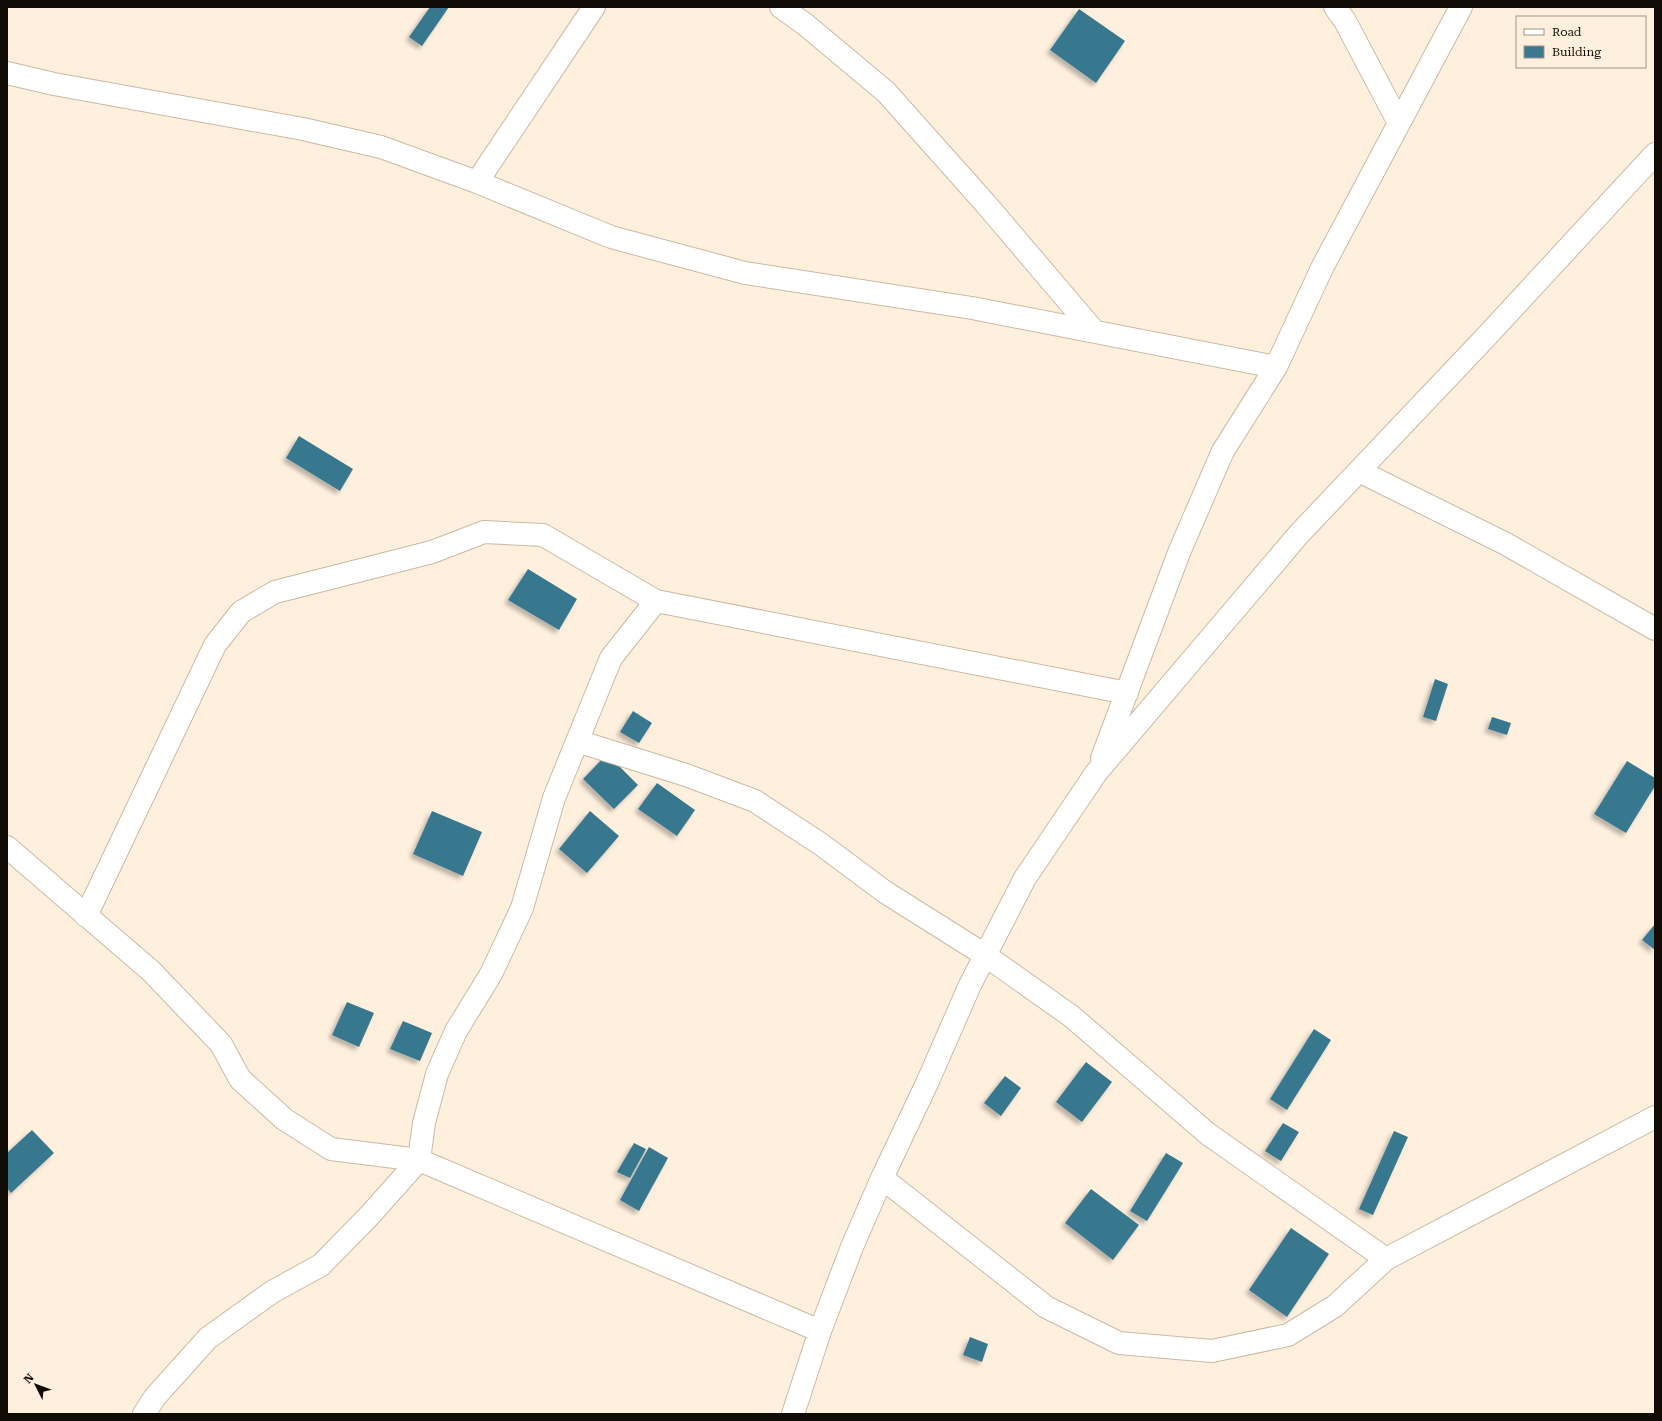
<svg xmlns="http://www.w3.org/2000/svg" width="1662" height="1421" viewBox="0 0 1662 1421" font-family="'Roboto Serif',serif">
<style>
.building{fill:#39788f;filter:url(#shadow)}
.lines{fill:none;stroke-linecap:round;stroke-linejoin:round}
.minor-casing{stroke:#cab9a3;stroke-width:24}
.minor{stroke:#fff;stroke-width:22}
</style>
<defs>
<filter id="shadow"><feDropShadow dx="-3.5" dy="3.5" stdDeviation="2" flood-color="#0004"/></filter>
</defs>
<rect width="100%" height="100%" fill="#fff0de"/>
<path class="building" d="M430 7H449L422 46 409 37Z
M1079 9 1125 41 1096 83 1050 50Z
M299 436 353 469 340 491 286 458Z
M528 569 577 599 559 630 508 600Z
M1435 679 1448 684 1436 721 1423 717Z
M633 711 652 723 639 743 620 732Z
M1492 717 1511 723 1507 735 1488 729Z
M607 754 638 785 614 809 583 779Z
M1627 761 1655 778V786L1626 833 1594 814Z
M657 783 695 810 677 836 638 809Z
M432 811 482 832 463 876 413 854Z
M590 811 619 836 587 873 559 849Z
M1655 924V950L1642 940Z
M347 1002 374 1013 359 1047 332 1035Z
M403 1021 432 1033 420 1061 390 1049Z
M1314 1029 1331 1040 1287 1110 1270 1099Z
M1086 1062 1112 1082 1082 1122 1056 1102Z
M1005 1076 1021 1088 1001 1116 984 1103Z
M1283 1123 1299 1132 1281 1161 1265 1151Z
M32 1130 54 1153 11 1193 7 1188V1153Z
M1394 1131 1408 1137 1373 1215 1359 1209Z
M634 1143 646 1149 630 1178 617 1172Z
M649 1147 668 1158 639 1211 620 1200Z
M1166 1153 1183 1163 1147 1221 1130 1211Z
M1091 1189 1139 1225 1113 1260 1065 1223Z
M1291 1228 1329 1254 1287 1317 1249 1290Z
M970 1337 988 1344 982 1362 963 1355Z"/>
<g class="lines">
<g class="minor-casing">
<path id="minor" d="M781 7 806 25 886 92 985 203 1093 330
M1335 7 1345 21 1399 123
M7 73 54 84 303 129 381 147 477 182 611 237 745 273 972 308 1276 367
M477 182 594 7
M1359 471 1506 544 1655 629
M577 741 686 775 755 801 822 845 885 892 985 955 1071 1016 1208 1134 1386 1259
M1102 758 1180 550 1223 451 1276 367 1323 266 1461 7
M7 847 151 971 221 1044 240 1079 284 1119 331 1149 419 1160 820 1331
M86 916 215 645 241 612 275 592 432 552 484 532 543 535 656 601 1127 693
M882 1178 1046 1307 1119 1343 1212 1351 1288 1335 1335 1306 1386 1259 1655 1117
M144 1414 155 1397 208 1338 272 1292 321 1265 369 1216 419 1160 424 1123 437 1074 456 1031 491 974 522 908 554 798 611 658 656 601
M793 1414 820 1331 852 1247 882 1178 928 1081 970 985 1025 878 1096 773 1299 534 1485 338 1655 154"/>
</g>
<use href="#minor" class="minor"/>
</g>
<rect width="1662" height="1421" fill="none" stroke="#110b05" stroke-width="16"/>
<rect x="1516" y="16" width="130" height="52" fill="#fff0de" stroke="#a09487"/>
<rect x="1524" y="29" width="20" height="6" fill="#ffffff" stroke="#a09487"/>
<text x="1552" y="36" font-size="12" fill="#110b05">Road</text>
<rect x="1524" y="46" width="20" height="12" fill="#39788f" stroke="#a09487"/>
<text x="1552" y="56" font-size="12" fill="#110b05">Building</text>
<g transform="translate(36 1385) rotate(312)" stroke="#fff0de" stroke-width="3" paint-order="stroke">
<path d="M0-3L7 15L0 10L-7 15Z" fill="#110b05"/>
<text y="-6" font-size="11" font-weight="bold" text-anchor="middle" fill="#110b05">N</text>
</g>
</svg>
